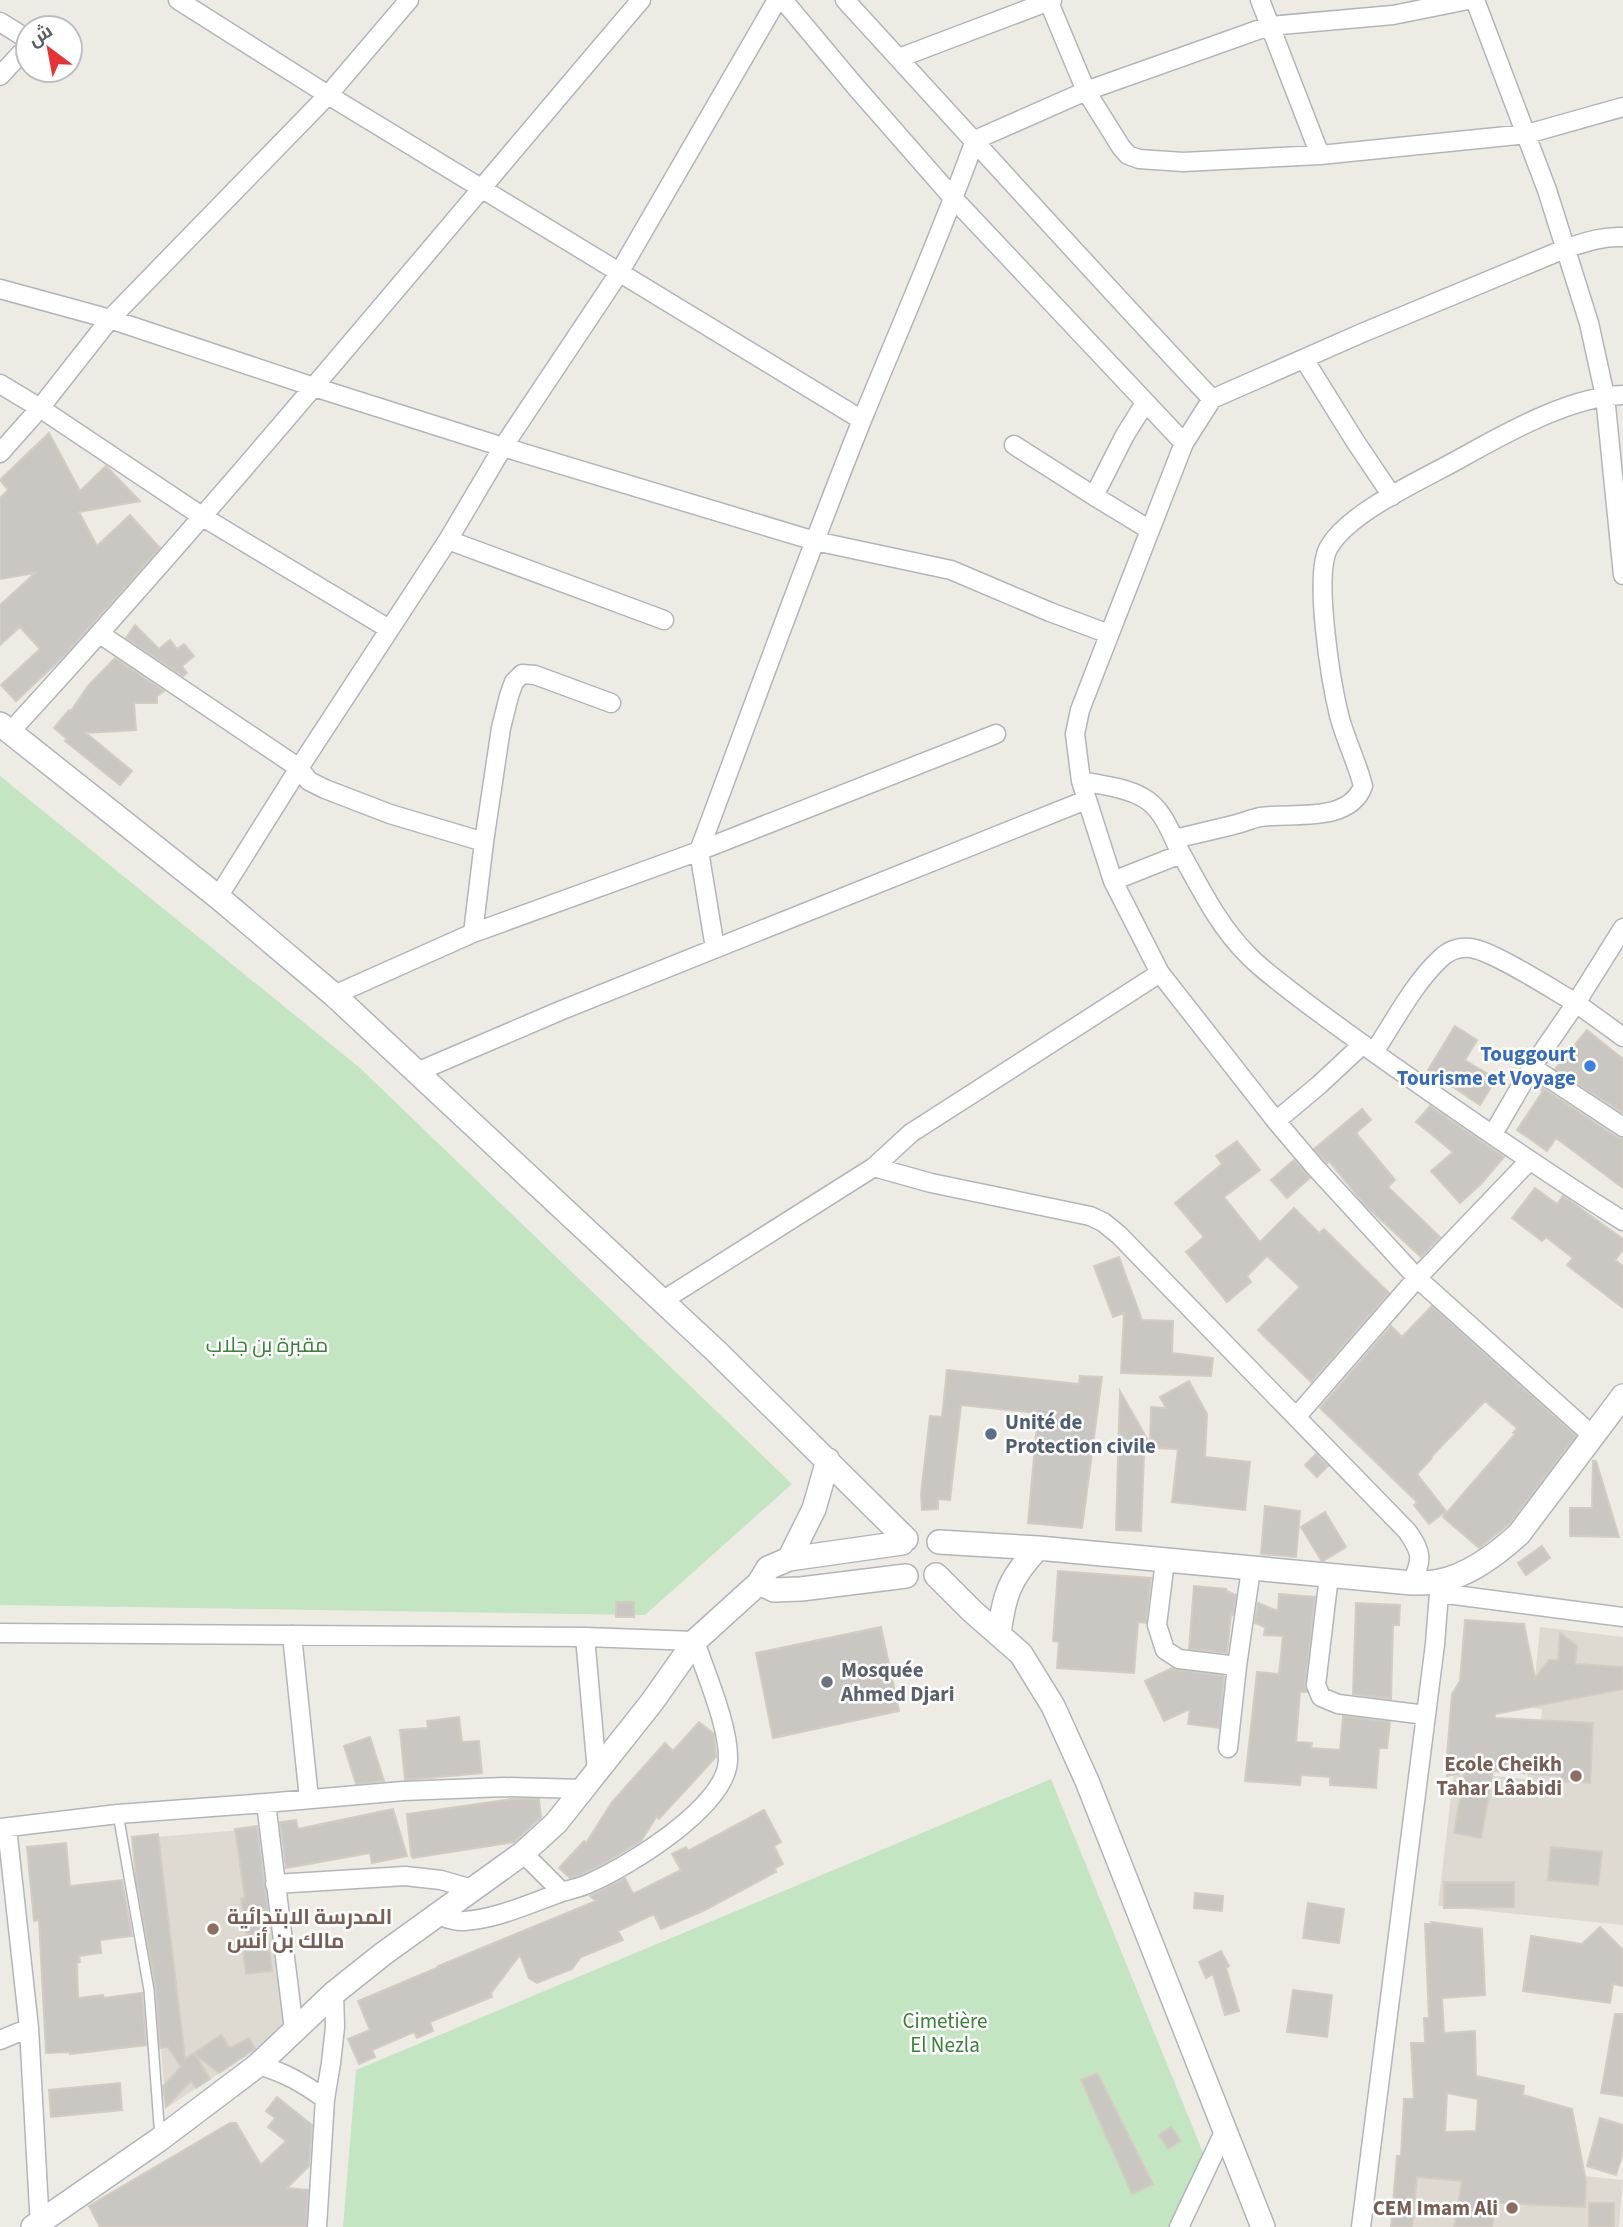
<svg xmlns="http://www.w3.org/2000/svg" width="1623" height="2227" viewBox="0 0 1623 2227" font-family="'Source Sans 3',Cairo,sans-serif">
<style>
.education{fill:#dedad2}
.green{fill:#c4e5c1}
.building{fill:#cac6c1;stroke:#d3ccc3;stroke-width:2;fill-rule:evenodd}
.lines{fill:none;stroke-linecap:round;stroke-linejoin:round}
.lane-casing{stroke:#b2b5b9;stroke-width:12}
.street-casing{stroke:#b2b5b9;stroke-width:21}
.secondary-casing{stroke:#b1b4b9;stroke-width:26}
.lane{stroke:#fff;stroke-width:9}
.street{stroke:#fff;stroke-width:18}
.secondary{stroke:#fff;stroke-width:23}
.shop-dot{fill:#3f7fe0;stroke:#fff;stroke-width:2.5}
.service-dot{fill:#5c6f8a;stroke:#fff;stroke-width:2.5}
.worship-dot{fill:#6b7280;stroke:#fff;stroke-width:2.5}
.education-dot{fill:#8d6e63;stroke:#fff;stroke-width:2.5}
.labels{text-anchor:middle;stroke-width:5;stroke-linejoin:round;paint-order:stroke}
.shop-label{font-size:21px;font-weight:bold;fill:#366cbe;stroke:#fff;text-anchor:end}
.park-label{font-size:21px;fill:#3a8137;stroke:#fff}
.service-label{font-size:21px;font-weight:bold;fill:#4e5e75;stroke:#fff;text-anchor:start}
.worship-label{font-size:21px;font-weight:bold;fill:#5b616d;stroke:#fff;text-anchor:start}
.education-label{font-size:21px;font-weight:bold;fill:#785e54;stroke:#fff;text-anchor:end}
</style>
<rect width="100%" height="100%" fill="#eeebe4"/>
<path class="education" d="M1540 1627 1623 1637V1925L1438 1906 1454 1772 1527 1779 1529 1770 1537 1771 1542 1709 1532 1708Z
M266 1828 285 2020 270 2040 166 2108 143 1838Z
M1410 2158 1623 2180 1619 2227H1401Z"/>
<path class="green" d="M0 776 360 1068 792 1484 645 1615 0 1605Z
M1051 1779 1204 2155 1169 2227H343L356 2070Z"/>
<path class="building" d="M49 433 80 491 106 466 140 501 79 512 97 546 130 515 160 548 61 659 16 701 1 685 40 649 20 627 0 645V605L35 573 0 579V498L8 490 0 480Z
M135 625 159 649 170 640 177 649 184 644 194 656 182 666 187 673 183 676 126 638Z
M115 658 164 691 157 696V703H134L136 730 86 733 132 771 120 785 65 741 67 739 54 728 69 710 71 711 88 686Z
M1455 1026 1477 1040 1465 1060 1496 1079 1480 1105 1428 1070Z
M1587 1030 1623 1059V1113L1555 1069Z
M1541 1087 1617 1137 1623 1138V1188L1556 1138 1547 1151 1517 1130 1543 1091 1539 1089Z
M1430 1106 1504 1157 1481 1184 1460 1203 1431 1171 1453 1152 1416 1122Z
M1362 1109 1371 1120 1356 1133 1395 1180 1388 1187 1440 1237 1421 1257 1365 1205 1329 1161 1327 1163 1314 1149Z
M1237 1141 1260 1170 1224 1197 1260 1242 1294 1208 1319 1233 1324 1229 1389 1293 1311 1382 1258 1330 1300 1287 1267 1256 1247 1276 1251 1282 1227 1302 1186 1252 1204 1237 1175 1203 1222 1164 1216 1156Z
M1294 1160 1310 1178 1287 1198 1271 1180Z
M1535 1188 1557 1204 1563 1196 1623 1239V1250L1615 1260 1623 1266V1308L1567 1265 1573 1258 1546 1237 1542 1241 1512 1218Z
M1119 1257 1142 1320 1173 1321 1172 1353 1213 1358 1211 1376 1121 1373 1124 1313 1113 1317 1094 1266Z
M1432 1306 1576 1436 1509 1524 1479 1548 1443 1517 1515 1434 1513 1433 1517 1428 1485 1401 1431 1457 1432 1458 1417 1474 1446 1511 1429 1524 1414 1505 1417 1502 1320 1408 1391 1326 1402 1337Z
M947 1370 1079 1384 1080 1376 1102 1377 1082 1528 1028 1523 1038 1413 961 1405 950 1500 938 1499V1509L922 1510 921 1494 930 1416 942 1417Z
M1189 1381 1207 1414 1205 1457 1250 1462 1245 1510 1172 1502 1178 1449 1152 1448V1449L1144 1455 1141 1531 1116 1530 1120 1391 1150 1444 1151 1407 1166 1408 1160 1397Z
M1316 1454 1328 1466 1317 1477 1305 1465Z
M1593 1461H1596L1619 1537 1570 1536V1508H1592Z
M1265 1506 1300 1511 1296 1557 1261 1554Z
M1325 1512 1346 1547 1323 1561 1321 1560 1301 1527Z
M1542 1546 1550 1558 1526 1575 1518 1563Z
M1058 1571 1151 1578 1146 1623 1138 1622 1134 1673 1057 1668 1059 1642 1053 1641Z
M1194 1586 1226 1589V1591L1236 1595 1233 1615 1231 1614 1227 1653 1189 1649Z
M1279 1594 1315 1597 1305 1684 1307 1692H1300L1296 1742 1312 1743 1311 1748 1340 1750 1343 1716 1390 1722 1387 1748H1379L1376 1788 1330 1785V1777L1301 1775 1300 1785 1245 1781 1257 1672 1279 1674 1283 1636 1264 1635 1265 1627 1255 1623 1258 1603 1278 1611Z
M616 1602H634V1617H616Z
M1356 1603 1400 1605 1399 1625H1393L1391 1699 1353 1694Z
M1465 1620 1524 1624 1535 1678 1549 1660H1558L1560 1633 1577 1646 1575 1664 1623 1667V1689L1495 1714V1718L1593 1723 1590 1783 1560 1781 1561 1776 1493 1771 1481 1838 1454 1833 1465 1772 1447 1776 1446 1768 1452 1694 1460 1681Z
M881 1627 899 1711 773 1738 756 1653Z
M1172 1668 1178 1670 1224 1676 1219 1728 1188 1724 1190 1709 1164 1721 1145 1681Z
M459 1717 462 1742 479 1741 482 1773 405 1780 400 1730 428 1728 427 1721Z
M699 1722 714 1734 716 1757 659 1819 657 1816 641 1841 603 1864 578 1876 570 1878 559 1868 584 1841 586 1843 612 1802 665 1743 673 1751Z
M370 1737 384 1781 356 1784 344 1746Z
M511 1799H539L541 1817 514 1842 413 1858 411 1855 407 1814Z
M393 1809 407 1856 372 1863 370 1853 286 1868 280 1822 296 1820 298 1829Z
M764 1810 781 1842 774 1846 783 1864 775 1868 776 1872 703 1911 661 1929 654 1914 618 1931 623 1940 581 1957 572 1969 537 1983 529 1978 520 1955 491 1993 492 1997 430 2022 433 2031 417 2038 414 2032 372 2050 375 2057 359 2064 348 2039 370 2030 358 2001 439 1967 438 1966 596 1901 590 1896 625 1878 633 1894 681 1870 672 1854 686 1847 688 1851Z
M257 1826 269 1922 266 1923 272 1971 246 1974 242 1942H248L241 1899 245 1898 235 1829Z
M158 1834 185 2059 221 2035 230 2048 249 2038 255 2049 219 2073 195 2054 210 2079 196 2088 191 2081 166 2107 163 2086 181 2067 168 2047 160 2048 156 1989 136 1878 132 1837Z
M66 1843 70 1886 122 1880 132 1936 100 1940 101 1953 79 1956 80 1962 77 1963 78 1998 103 1995 104 1998 142 1993 146 2045 70 2054V2052L46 2053 39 1920 34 1921 27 1847Z
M1551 1847 1602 1852 1598 1885 1548 1880Z
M1444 1882H1514V1907L1444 1908Z
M1195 1893 1223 1896 1222 1911 1194 1908Z
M1308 1903 1344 1909 1339 1943 1303 1938Z
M1431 1922 1482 1929 1485 1995 1442 1998 1444 2033 1475 2031 1476 2076 1524 2086 1523 2095 1572 2109 1586 2181 1585 2207 1496 2203 1492 2227H1454L1462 2181 1417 2177 1412 2227H1391L1397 2156H1401L1404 2099H1414L1411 2043H1425L1424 2018H1429L1425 1924H1431ZM1447 2093 1478 2099 1476 2131 1445 2132Z
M1600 1927 1623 1950V1986L1613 1984 1610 2003 1523 1991 1531 1936 1582 1944Z
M1221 1951 1229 1966 1226 1968 1239 2011 1225 2015 1213 1974 1206 1978 1199 1962Z
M1293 1990 1332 1995 1327 2037 1287 2032Z
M1615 2014H1623V2096L1601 2093Z
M1097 2073 1153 2184 1132 2194 1081 2080Z
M120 2083 122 2110 51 2117 49 2090Z
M277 2097 312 2125 309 2166 287 2188 308 2190 306 2227H100L89 2206 230 2123H236L261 2165 286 2141 268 2127 275 2118 266 2111Z
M1600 2118 1623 2125V2152L1616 2175 1587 2166Z
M1171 2127 1181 2141 1168 2149 1159 2135Z
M1589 2203H1614V2227H1589Z"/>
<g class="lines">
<g class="lane-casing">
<path id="lane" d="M118 1814 149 1990 160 2138"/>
</g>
<g class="street-casing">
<path id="street" d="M178 0 328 95 862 420
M783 0 855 86 954 199 1184 443
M845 0C967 133 1088 267 1212 399
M1048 0 1086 91 1121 147 1128 155 1139 159 1183 162 1320 155 1527 134 1623 107
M1260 0 1320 155
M1475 0 1547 190 1589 323 1605 396 1623 575
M0 22 24 37 28 42 24 50 0 76
M899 58 1052 0
M0 289 110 319 314 387 503 447 815 541 951 570 1050 612 1109 634
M1304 359 1355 441 1392 496
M0 384 40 408 203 517 389 629
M1145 403 1125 435 1094 496 1150 530
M1014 445 1094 496
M0 453 40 408 110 319 328 95 409 0
M448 540 664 620
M100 634 299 768 309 781 325 789 390 814 484 842
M10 732C228 495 432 245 641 0
M1081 781C1100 785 1124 787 1142 797 1165 809 1171 836 1183 857 1202 891 1219 926 1247 954 1260 968 1277 980 1292 992 1323 1016 1354 1038 1386 1061 1464 1116 1542 1170 1623 1221
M1174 839C1194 834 1214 830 1233 825 1242 823 1251 819 1260 817 1292 812 1349 824 1363 786 1357 762 1345 739 1339 715 1331 682 1313 574 1329 547 1350 511 1424 479 1461 458 1506 433 1571 396 1623 395
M1113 881 1181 854
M218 897 299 768 448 540 503 447 619 273 777 0
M1623 928 1576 1003 1623 1037
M473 933 484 842 501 728 509 696 514 682 522 674 535 675 611 703
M715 948 699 851 996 734
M334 995 473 933 699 851C753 707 805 562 862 420 900 327 941 235 975 140L1086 91 1269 26 1393 15 1468 0
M1374 1052C1394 1022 1414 983 1440 959 1448 951 1459 947 1470 948 1492 950 1553 990 1576 1003L1532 1067 1493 1134
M1532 1067 1623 1127
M417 1072 562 1010 1086 800
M1276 1121 1319 1085 1363 1044
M874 1167 911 1133 1160 973
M662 1301 874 1167 931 1183 1090 1216 1103 1222 1119 1235 1407 1531C1423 1554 1422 1558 1412 1583
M1297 1416 1417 1278 1529 1161
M1593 1436 1417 1278 1315 1167 1276 1121 1160 973 1113 881 1081 781 1075 734 1080 710 1092 679 1184 443 1212 399 1362 333 1567 248C1586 242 1603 236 1623 237
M1165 1561 1157 1625 1165 1650 1179 1659 1237 1666
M1329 1576 1316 1685 1321 1697 1338 1704 1426 1715
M1441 1581 1439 1593 1623 1617
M0 1633 585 1637 695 1641C706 1675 729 1726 728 1760 727 1806 630 1865 592 1882 583 1887 572 1889 562 1892L523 1853
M292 1635 309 1799
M585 1637 597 1772
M1228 1748 1237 1666 1251 1569
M266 1803 294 2030
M0 1828 118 1814 266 1803 403 1791 504 1787 583 1789
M7 1828 29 2028 40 2227
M275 1884 405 1876 441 1880 472 1889
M437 1915C446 1918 455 1922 464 1921 497 1919 531 1903 562 1892
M0 2040 29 2028
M258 2065C284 2072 303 2083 325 2099
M317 2227 325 2099 331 2063 335 2027 334 1993
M1179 2227 1225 2130
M1361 2227 1435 1644 1439 1593"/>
</g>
<g class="secondary-casing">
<path id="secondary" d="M0 724 218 897 334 995 717 1352 906 1539
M939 1542 1038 1548 1412 1583C1421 1583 1431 1583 1440 1581 1469 1575 1497 1554 1519 1534L1623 1396
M789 1559 814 1509 828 1460
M936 1575 972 1611 1021 1654 1053 1706 1087 1781 1263 2227
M759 1583 774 1590 801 1589 906 1576
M999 1634C1004 1594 1010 1578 1038 1548
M33 2227 160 2139 258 2065 334 1993 383 1954 523 1853 556 1823 652 1702 695 1641 759 1583 768 1568 789 1559 902 1543"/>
</g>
<use href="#lane" class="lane"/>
<use href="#street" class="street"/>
<use href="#secondary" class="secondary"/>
</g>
<circle class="shop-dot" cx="1590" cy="1066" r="7"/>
<circle class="service-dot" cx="991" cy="1434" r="7"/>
<circle class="worship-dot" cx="827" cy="1682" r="7"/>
<g class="education-dot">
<circle cx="1576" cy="1776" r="7"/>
<circle cx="213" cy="1929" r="7"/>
<circle cx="1512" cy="2208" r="7"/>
</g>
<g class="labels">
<g class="shop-label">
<text x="1576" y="1061">Touggourt<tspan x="1576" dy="24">Tourisme et Voyage</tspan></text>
</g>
<g class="park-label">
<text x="267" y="1352">مقبرة بن جلاب</text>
<text x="945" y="2028">Cimetière<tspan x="945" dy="24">El Nezla</tspan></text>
</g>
<g class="service-label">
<text x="1005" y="1429">Unité de<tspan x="1005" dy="24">Protection civile</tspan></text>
</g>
<g class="worship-label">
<text x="841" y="1677">Mosquée<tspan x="841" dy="24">Ahmed Djari</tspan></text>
</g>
<g class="education-label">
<text x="1562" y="1771">Ecole Cheikh<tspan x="1562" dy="24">Tahar Lâabidi</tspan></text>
<text x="227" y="1924" text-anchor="start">المدرسة الابتدائية<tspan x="227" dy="24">مالك بن أنس</tspan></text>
<text x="1498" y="2215">CEM Imam Ali</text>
</g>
</g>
<g transform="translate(49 49) rotate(328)"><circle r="33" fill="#ffffff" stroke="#bebfc1" stroke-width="2"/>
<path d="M0-5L12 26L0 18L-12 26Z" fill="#e43436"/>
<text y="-10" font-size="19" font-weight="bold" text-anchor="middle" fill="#5c6064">ش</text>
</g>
</svg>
